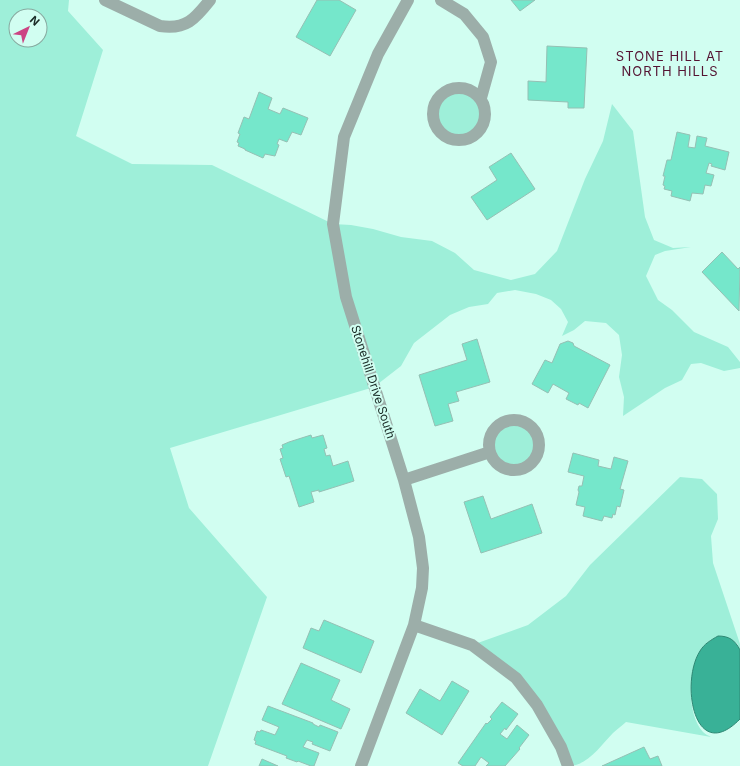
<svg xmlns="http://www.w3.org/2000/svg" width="740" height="766" viewBox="0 0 740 766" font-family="Inter,sans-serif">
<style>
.green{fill:#9eefd9;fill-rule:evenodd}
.water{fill:#39b197;stroke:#2f8874}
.building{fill:#75e7cb;stroke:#95c0b4}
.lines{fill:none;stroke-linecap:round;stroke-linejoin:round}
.minor{stroke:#9caea9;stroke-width:12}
.labels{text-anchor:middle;stroke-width:4;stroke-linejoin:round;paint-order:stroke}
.street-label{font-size:12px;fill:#182924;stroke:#d1fef1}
.neighbourhood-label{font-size:13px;letter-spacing:1px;fill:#541332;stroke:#d1fef1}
</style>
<rect width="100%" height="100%" fill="#d1fef1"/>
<path class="green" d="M0 0H69L68 11 103 50 76 136 132 164 212 165 333 224 351 225 373 229 401 237 432 241 455 253 474 270 511 280 535 274 557 251 585 179 603 141 612 104 633 131 645 217 654 240 673 248 691 247 665 251 655 255 646 276 658 300 672 310 694 332 728 347 740 362V368L724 371 701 363 691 364 682 380 665 388 623 416 624 397 619 377 622 355 619 335 606 323 585 321 574 330 562 336 568 322 561 309 551 300 536 294 515 290 497 293 488 304 469 307 450 315 414 343 401 366 374 387 170 448 189 508 267 597 208 766H0ZM16 16H40V40H16Z
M433 114a26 26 0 1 1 52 0a26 26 0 1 1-52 0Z
M489 445a25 25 0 1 1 50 0a25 25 0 1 1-50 0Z
M680 477 702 479 717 494 718 519 711 536 713 563 740 644V650L737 643 718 636C711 640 703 644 700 652 689 673 686 713 703 732 705 734 709 736 711 737L626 722C622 726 617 729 613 733 600 746 588 766 568 766L537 705 472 645 528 625 566 596 590 565Z"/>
<path class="water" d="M718 636C729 636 735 640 740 650V719C694 766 680 682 700 651 704 644 711 640 718 636Z"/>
<path class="building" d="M317 0H339L356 10 330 56 296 37Z
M511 0H535L520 11Z
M547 46 587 48 584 108H568V102L528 100V81L546 82Z
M259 92 272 98 268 109 280 114 283 108 308 118 301 135 292 132 287 142 279 139 277 144 279 145 275 156 265 154 263 158 245 150V149L238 146 239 143 237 142 240 134 238 133 244 117 249 119Z
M677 132 690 135 688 147 695 148 697 136 707 138 705 146 729 152 725 170 711 166 712 164 709 163 706 173 714 175 711 186 705 185 703 194 692 193 690 201 671 196 672 191 664 189 665 186 663 185 665 176H663L667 160H671Z
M511 153 535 189 487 220 471 197 497 180 489 167Z
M722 252 738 269 740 267 739 311 702 272Z
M477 339 490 382 456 392 459 401 448 404 453 421 435 426 419 375 467 360 462 344Z
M568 341 573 343 574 346 610 365 588 408 579 403 578 405 566 399 569 393 553 384 548 393 532 384 545 360 552 363 560 344Z
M311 435 312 438 323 435 327 448 324 449 326 456 330 455 333 466 348 461 354 481 319 492V490L311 492 314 502 299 507 289 476 286 477 280 459 283 458 280 449 283 448 282 445 289 442Z
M573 453 599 460 598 466 611 469 614 457 628 461 620 489 624 490 620 507 617 506 615 515 613 514 612 518 604 516 602 521 583 516 585 507 576 505 579 492 578 490 579 486H582L584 476 568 472Z
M483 496 491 519 532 504 542 533 481 553 464 502Z
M324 620 374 641 361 673 303 648 311 628 319 631Z
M301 663 340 680 331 700 350 709 341 729 282 704Z
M452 681 469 691 442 735 406 713 420 689 440 701Z
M502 702 518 714 506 730 505 728 500 734 507 739 517 725 529 735 519 748 520 749 505 766H486L489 763 481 757 475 766H463L458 763 486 723 487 724 492 719 490 717Z
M268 706 313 723V724L319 727 320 725 338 732 330 751 312 744 313 742 307 740 303 747 319 753 314 766H311L298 761 297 762 286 758 287 756 255 744 256 741 254 740 257 731 260 732 261 730 275 735 279 727 262 720Z
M644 747 650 759 658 756 662 766H602Z
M262 759 278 766H259Z"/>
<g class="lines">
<path class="minor" d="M105 0 160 26C186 30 195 19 210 0
M441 0 464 14 483 37 491 62 481 98
M433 114a26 26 0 1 1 52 0a26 26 0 1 1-52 0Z
M489 445a25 25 0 1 1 50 0a25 25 0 1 1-50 0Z
M404 480 490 452
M414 625 472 645 516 678 537 705 561 747 568 766
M361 766 414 625 422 588 423 568 419 537 404 480 346 297 333 224 344 137 378 54 408 0"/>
</g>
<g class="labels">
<g class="street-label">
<text transform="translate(373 382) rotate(72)" y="4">Stonehill Drive South</text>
</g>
<g class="neighbourhood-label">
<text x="670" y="61">STONE HILL AT<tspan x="670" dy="15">NORTH HILLS</tspan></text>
</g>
</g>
<g transform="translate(28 28) rotate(43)"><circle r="19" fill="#d1fef1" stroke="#87a99f"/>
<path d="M0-3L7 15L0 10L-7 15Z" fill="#cc4483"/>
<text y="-6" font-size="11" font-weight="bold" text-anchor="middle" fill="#182924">N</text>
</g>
</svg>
